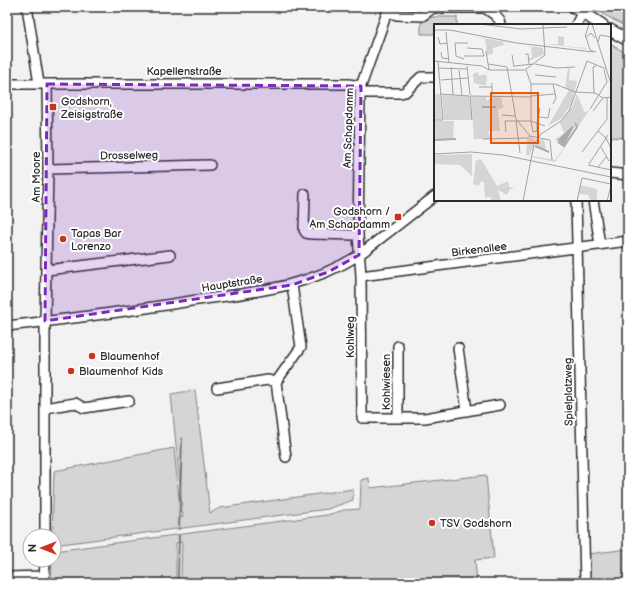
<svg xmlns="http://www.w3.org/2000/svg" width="635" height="590" viewBox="0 0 635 590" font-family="'Balsamiq Sans',sans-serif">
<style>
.green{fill:#d5d5d5;stroke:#808080}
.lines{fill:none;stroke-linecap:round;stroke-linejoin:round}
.stream{stroke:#787878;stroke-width:2}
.minor-casing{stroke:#2b2b2b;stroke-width:12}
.tertiary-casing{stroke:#2b2b2b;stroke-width:14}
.minor{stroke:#fff;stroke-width:9}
.tertiary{stroke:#fff;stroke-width:11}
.marked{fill:#7b2cbf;fill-opacity:0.2;stroke:#7b2cbf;stroke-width:3;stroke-dasharray:8 5;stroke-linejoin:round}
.poi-dot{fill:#c8321e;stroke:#fff;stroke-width:1.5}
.labels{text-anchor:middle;stroke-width:4;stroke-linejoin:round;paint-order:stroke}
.street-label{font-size:11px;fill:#2b2b2b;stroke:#fff}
.poi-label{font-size:11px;fill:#2b2b2b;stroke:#fff;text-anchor:start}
.inset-river{fill:none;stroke:#ababab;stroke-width:2}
.inset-road{fill:none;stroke:#a2a2a2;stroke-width:1}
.view{fill:#e8590c;fill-opacity:0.15;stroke:#e8590c;stroke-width:2}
.inset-edge{fill:none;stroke:#2b2b2b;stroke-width:2}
</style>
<rect width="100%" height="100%" fill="#f2f2f2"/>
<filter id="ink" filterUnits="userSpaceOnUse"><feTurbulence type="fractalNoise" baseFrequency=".025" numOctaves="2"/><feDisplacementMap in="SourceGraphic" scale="8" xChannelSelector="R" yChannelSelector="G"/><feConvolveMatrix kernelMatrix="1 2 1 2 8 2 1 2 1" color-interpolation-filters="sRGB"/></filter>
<g filter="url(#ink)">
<path class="green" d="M598 7H628V28L603 14Z
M432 17H457V25H435V34H421V23Z
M610 44 628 54V138L610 137Z
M195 390 210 513 220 508 353 489V500L328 509 54 545V536H52L54 471 174 448 181 518 183 517 171 394Z
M486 475 494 558 475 560 477 583H181L182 542 176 543V583H51L52 560H54V551L327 515 344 510 360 509 361 480 369 478 370 488Z
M628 549V583H589L588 554Z"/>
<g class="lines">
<path class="stream" d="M179 529 182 438
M178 583 179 536"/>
<g class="minor-casing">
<path id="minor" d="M27 7 39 84
M389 7 361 86 360 93 358 235 361 276 362 418H425L500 405
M387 12 397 15 422 16 433 8H485L495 15 500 21 501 25
M576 25 585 7
M7 84H348L361 86
M360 93H401L405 92 421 77H435
M48 169 210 165
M610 173 628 175
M305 194 304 230 306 233 311 234 358 235
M576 200 585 583
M593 200 600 245
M47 270 170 255
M361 276 628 241
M7 326C69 319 130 311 191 301 252 292 305 289 359 255L435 196
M458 348 467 411
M217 388 268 380 276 382
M45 408 75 403 84 408 129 401
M398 418V346
M286 457 276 382 301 347 292 285
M45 536V321L48 169 47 84
M7 577 44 576
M44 583 45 560"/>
</g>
<g class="tertiary-casing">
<path id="tertiary" d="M574 7 602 25
M610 30 628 40"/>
</g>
<use href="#minor" class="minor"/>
<use href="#tertiary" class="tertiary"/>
</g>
</g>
<path class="marked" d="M47 84 361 86 359 255 328 272 292 285 45 321Z"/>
<g class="poi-dot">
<rect x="49" y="103" width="8" height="8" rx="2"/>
<rect x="394" y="213" width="8" height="8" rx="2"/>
<circle cx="63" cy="239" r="4"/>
<circle cx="92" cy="356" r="4"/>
<circle cx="71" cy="371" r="4"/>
<circle cx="432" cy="523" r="4"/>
</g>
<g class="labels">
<g class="street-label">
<text x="184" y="75">Kapellenstraße</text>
<text transform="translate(348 128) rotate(-88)" y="4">Am Schapdamm</text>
<text transform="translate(129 155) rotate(-1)" y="4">Drosselweg</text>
<text transform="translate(36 177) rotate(-90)" y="4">Am Moore</text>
<text transform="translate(479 249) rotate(-7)" y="4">Birkenallee</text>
<text transform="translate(232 283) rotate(-9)" y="4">Hauptstraße</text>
<text transform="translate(350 337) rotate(-90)" y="4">Kohlweg</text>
<text transform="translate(386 382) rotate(-90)" y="4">Kohlwiesen</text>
<text transform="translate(568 392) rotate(-91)" y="4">Spielplatzweg</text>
</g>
<g class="poi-label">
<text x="61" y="105">Godshorn,<tspan x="61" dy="13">Zeisigstraße</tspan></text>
<text x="390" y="215" text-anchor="end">Godshorn /<tspan x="390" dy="13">Am Schapdamm</tspan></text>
<text x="71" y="237">Tapas Bar<tspan x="71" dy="13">Lorenzo</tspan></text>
<text x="100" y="360">Blaumenhof</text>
<text x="79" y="375">Blaumenhof Kids</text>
<text x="440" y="527">TSV Godshorn</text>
</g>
</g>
<g transform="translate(434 24)">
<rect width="177" height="177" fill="#f2f2f2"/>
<path d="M37 12 109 24 110 30 95 37V34L98 33 97 23H106L69 18 70 21 59 24V30L53 31 51 15ZM124 12 130 13V22L153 24 152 25 112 20H124ZM134 44 136 45 135 56 143 57 138 79 128 94 114 102 135 66 131 63ZM44 48 45 52 51 50 53 53 52 62 40 59 39 50ZM0 70H6L8 95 0 96ZM143 70 151 89 156 85 121 138 97 133 99 125 104 116 110 115 112 127 101 122 98 132 121 136 144 103 141 99 123 115 124 119 121 115 130 109 126 99 138 83ZM8 71 35 72 38 96H10ZM37 73H52L53 77 56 73H67L69 83 73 82 64 86 66 107H54L57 115H40ZM0 97H20L19 115H0ZM97 113 101 116 95 132 92 131 93 115ZM38 130V152L26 141 0 140V131ZM47 135 63 162 74 157 75 163 81 165H76L73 171 64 166 67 177H56L58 173 51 174 50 159 47 157 45 162 39 160 42 136ZM146 161 163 165V177H157L154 171 145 170Z" fill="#d5d5d5"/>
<path d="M141 101 130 121 123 116 138 102Z" fill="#ababab"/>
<path class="inset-river" d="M48 83H62M0 116 22 115M124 118 130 122 143 103 141 99M101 122 115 128"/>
<path class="inset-road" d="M45 0 87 5 133 3M158 0 177 60M0 6H16L83 19 159 28M12 8 15 39M4 13 6 20 13 19M151 13 155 0M161 14 157 9 152 13 156 26 162 28M164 18 166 11 177 13M52 27 55 46M7 28 8 34 15 35M91 30H94L95 40M78 31 80 43M30 32H50L48 25 33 24M30 35 22 32 21 19H34M0 37 48 42 55 46H91L111 31 109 0M153 37 172 45M54 40 73 43 82 95 96 112 116 116 118 136M101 40 122 44 141 43M33 42 36 71M80 42 100 40M17 43 19 71M4 44 33 45M25 46 28 71M92 46 97 60V97M101 51 122 53M7 56 34 54M58 59V72M97 60H121L141 68 161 69 169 74 177 73M45 63H58M160 69 159 43 162 42M6 70 35 72M36 72 97 73M36 72 38 96M97 72 121 70M119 80 122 74 119 60M156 85 173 58 170 46M159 87 169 74M68 91 81 92M105 93 114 94 116 84M0 96H9L4 37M82 97 86 129M97 97 99 108 103 107V99M103 100 106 84M164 107 172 114 177 124M72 108 71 97H97L111 102M49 115 93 114 96 112M167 123 175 137M148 128 173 95V74M0 130 37 128 69 131 177 153M155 140 174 111M154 141 177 146M164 143 173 132M89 177 100 120 107 110 127 97 135 87 153 37M143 177 148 154 177 160M173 177 177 162"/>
<path class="view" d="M57 69H104V119H57Z"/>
<rect width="177" height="177" class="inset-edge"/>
</g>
<rect width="635" height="590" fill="none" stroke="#fff" stroke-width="24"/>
<rect x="12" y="12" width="611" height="566" fill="none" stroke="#2b2b2b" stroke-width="1.5" filter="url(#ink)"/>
<g transform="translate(42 548) rotate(270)"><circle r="19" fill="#ffffff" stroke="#aaaaaa"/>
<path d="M0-3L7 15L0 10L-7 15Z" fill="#c8321e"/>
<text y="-6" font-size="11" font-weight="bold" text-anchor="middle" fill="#2b2b2b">N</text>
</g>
</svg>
